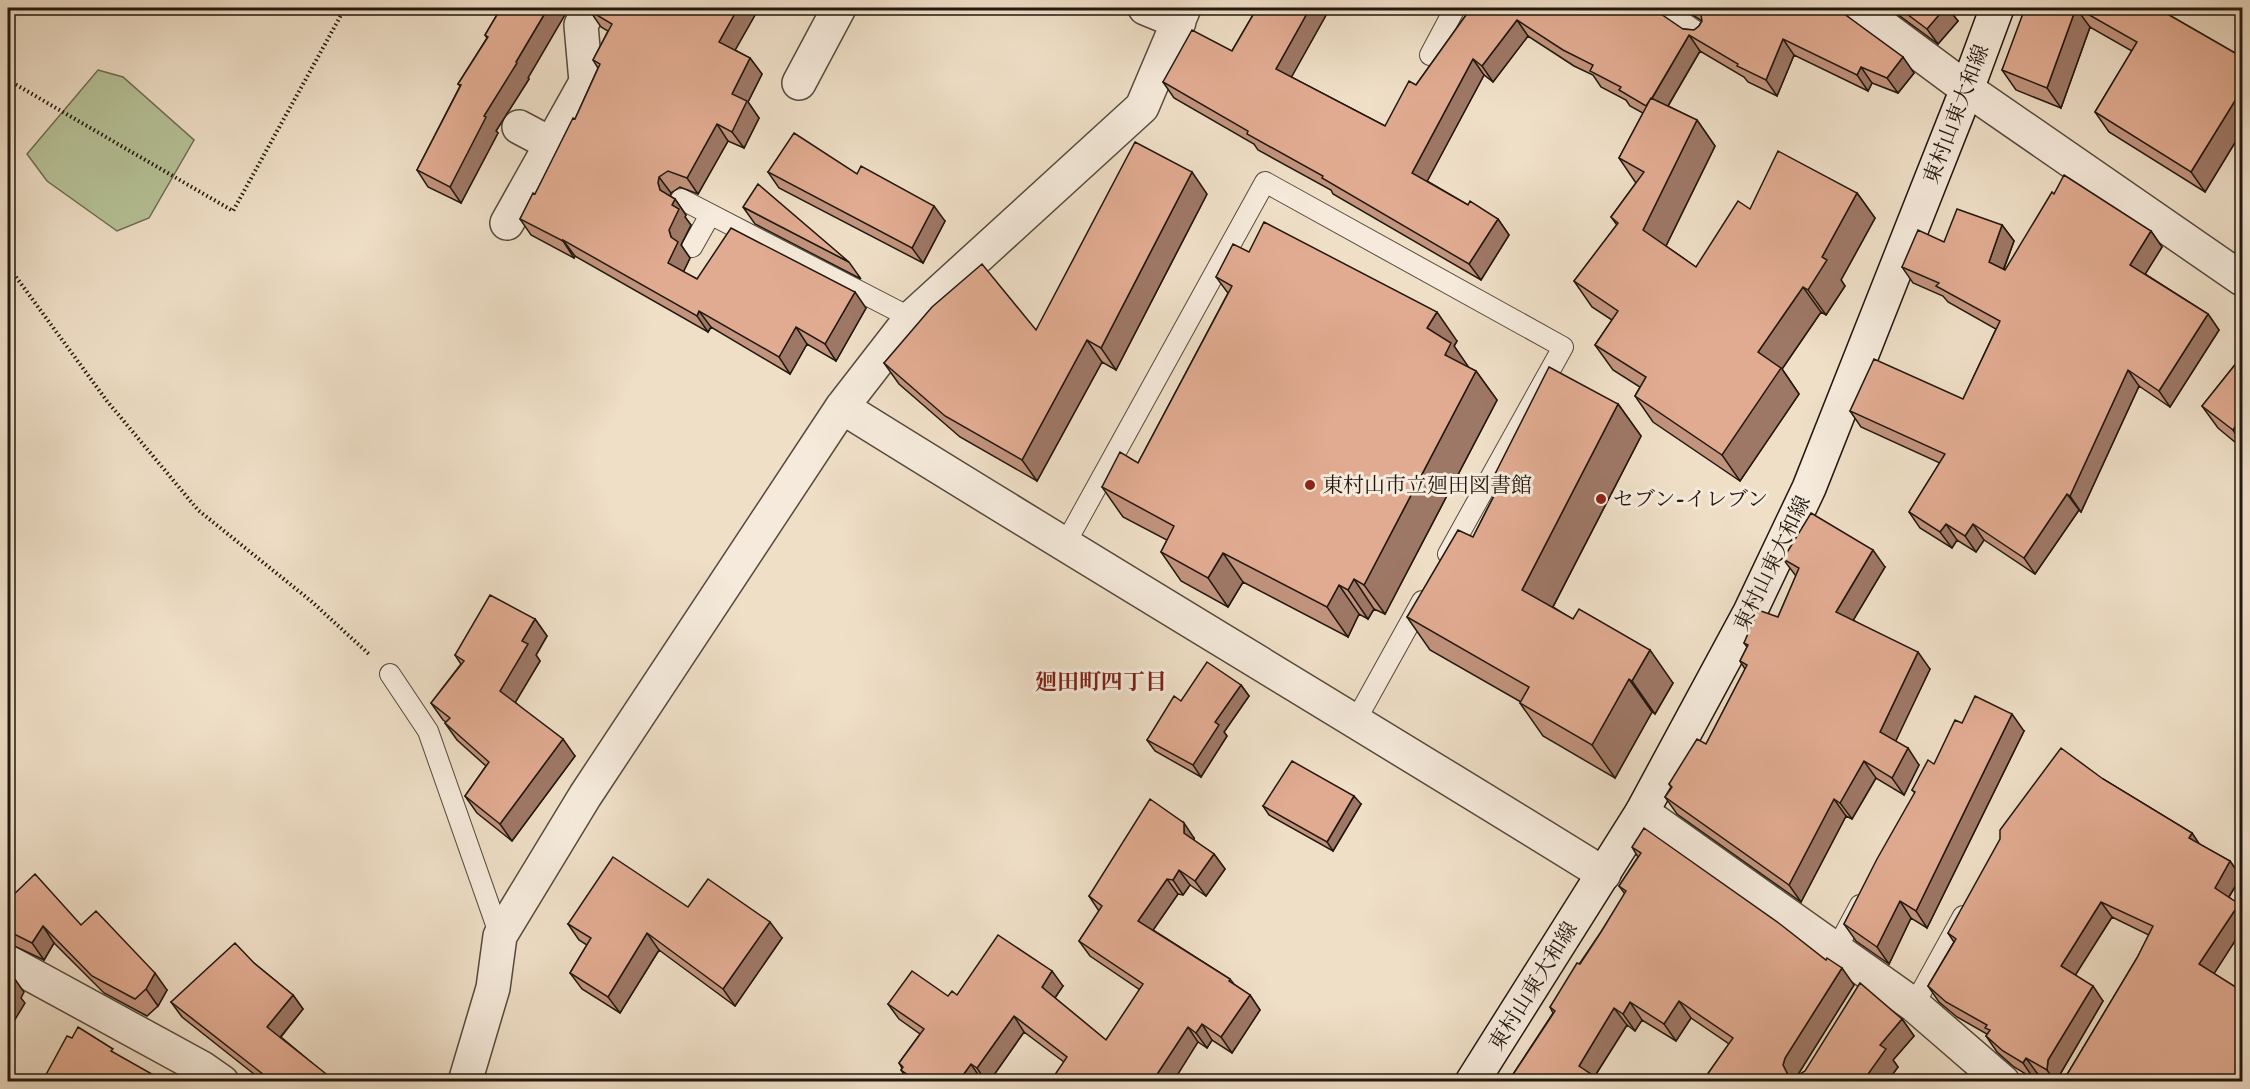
<svg xmlns="http://www.w3.org/2000/svg" width="2250" height="1089" viewBox="0 0 2250 1089" font-family="'IM FELL English','Noto Serif JP',serif">
<style>
.green{fill:#b6c298;stroke:#6c6d54;stroke-width:1.5}
.lines{fill:none;stroke-linecap:round;stroke-linejoin:round}
.lane-casing{stroke:#554a3d;stroke-width:22}
.street-casing{stroke:#554a3d;stroke-width:36}
.secondary-casing{stroke:#22180f;stroke-width:36}
.path{stroke:#22180f;stroke-width:4;stroke-dasharray:1.5 3;stroke-linecap:butt}
.lane{stroke:#f5eadb;stroke-width:20}
.street{stroke:#f5eadb;stroke-width:33}
.secondary{stroke:#f5eadb;stroke-width:33}
.wall{fill:#c2937d;stroke:#22180f;stroke-width:1.5}
.shaded-wall{fill:#9e7866;stroke:#22180f;stroke-width:1.5}
.building{fill:#e1ab91;stroke:#22180f;stroke-width:1.5}
.poi-dot{fill:#8f2418;stroke:#f5eadb;stroke-width:2}
.labels{text-anchor:middle;stroke-width:6;stroke-linejoin:round;paint-order:stroke}
.street-label{font-size:21px;fill:#22180f;stroke:#f5eadb}
.poi-label{font-size:21px;fill:#22180f;stroke:#f5eadb;text-anchor:start}
.neighbourhood-label{font-size:22px;font-weight:bold;fill:#7a1f14;stroke:#f5eadb}
</style>
<rect width="100%" height="100%" fill="#efdfc7"/>
<filter id="stains"><feTurbulence type="fractalNoise" baseFrequency=".00333" numOctaves="4"/><feColorMatrix values="0 0 0 0 .2 0 0 0 0 .09 0 0 0 0 .02 0 0 0 .5 -.17"/></filter>
<radialGradient id="worn" r=".72"><stop offset=".6" stop-color="#630" stop-opacity="0"/><stop offset="1" stop-color="#630" stop-opacity=".3"/></radialGradient>
<path class="green" d="M98 70 123 77 194 140 149 218 117 231 47 181 27 154Z"/>
<g class="lines">
<g class="lane-casing">
<path id="lane" d="M1662 8 1701 35
M1430 55 1455 8
M681 199 911 318
M692 247 710 215
M1064 546 1265 182 1563 347 1448 554
M390 674 428 731 500 936
M1356 720 1422 601
M1836 950 1860 905
M1914 1005 1963 916"/>
</g>
<g class="street-casing">
<path id="street" d="M1145 8 1179 22
M1858 8 1967 89 2242 279
M799 83 839 8
M519 127 551 144
M507 223 586 82 581 25 590 8
M842 407C1095 565 1351 717 1604 874
M1642 812 1914 1005 2003 1082
M8 962 202 1068 222 1082
M465 1082 493 988 500 936 585 796 842 407 911 318 1142 107 1184 8"/>
</g>
<g class="secondary-casing">
<path id="secondary" d="M1472 1082 1642 812 1750 612 1809 488 1967 89 1997 8"/>
</g>
<path class="path" d="M8 80 233 211 345 8
M8 266 107 401 198 510 311 601 370 655"/>
<use href="#lane" class="lane"/>
<use href="#street" class="street"/>
<use href="#secondary" class="secondary"/>
</g>
<path class="wall" d="M501 8 529 79 496 131 498 133 461 203 428 187 417 170 460 86 458 84 487 38 485 35Z
M759 8 735 50 750 58 762 74 748 102 759 118 744 148 728 141 698 194 680 187 671 193 670 196 675 199 686 215 685 217 691 225 681 245 690 258 683 272 697 279 866 308 836 361 807 344 790 374 711 327 708 332 575 256 574 258 531 235 520 219 535 194 575 119 598 68 593 60 608 31 601 27 590 11Z
M1257 8H1330L1291 77 1385 126 1416 85 1471 8 1694 30 1699 26 1702 21 1682 8H1840V10L1914 73 1898 93 1872 83 1868 91 1794 55 1777 96 1748 82 1744 77 1700 51 1668 106 1697 120 1715 146 1666 246 1696 267 1750 209 1857 193 1875 218 1841 280 1845 286 1826 315 1821 312 1782 369 1799 394 1740 481 1653 422 1635 396 1640 387 1613 370 1595 345 1612 320 1592 307 1574 281 1617 225 1611 217 1636 183 1619 158 1643 113 1630 106 1626 100 1601 87 1593 75 1574 66 1528 36 1493 82 1484 75 1427 181 1468 205 1498 219 1509 235 1481 280 1333 194 1331 190 1258 150 1254 144 1174 98 1163 82 1232 51Z
M1889 8H1952L1950 11 1958 21 1938 44Z
M2030 8H2157L2242 57V131L2205 192 2109 132 2095 112 2132 51 2090 27 2061 108 2016 90 2002 70Z
M768 172 857 174 945 221 923 263 779 188Z
M1207 194 1116 370 1102 362 1037 481 960 437 899 384 884 363 1036 330Z
M743 207 849 262 861 279 755 224Z
M2002 225 2014 241 2004 269 2005 270 2151 231 2162 247 2145 274 2208 314 2219 330 2170 407 2139 386 2081 512 2079 510 2035 574 1984 540 1976 552 1957 540 1952 548 1920 528 1909 512 1940 463 1861 427 1850 411 1963 399 1996 329 1948 302 1943 296 1913 283 1902 267 1944 242Z
M1249 252 1457 341 1454 346 1468 367 1476 371 1497 400 1385 614 1374 609 1368 619 1359 614 1348 637 1243 582 1228 607 1181 581 1161 552 1167 540 1123 517 1102 487 1138 463 1228 293 1216 277Z
M2242 356V448L2218 428 2202 406Z
M1618 404 1641 436 1553 607 1673 683 1655 714 1652 712 1615 778 1543 736 1520 703 1521 702 1430 650 1407 617 1473 537 1498 488 1492 480Z
M1783 559 1885 567 1853 620 1930 669 1895 741 1919 765 1904 795 1876 778 1852 819 1846 816 1801 902 1677 814 1665 797 1671 787 1669 784 1706 744 1745 669 1740 661 1747 647 1744 643 1778 617 1796 576Z
M535 619 547 636 536 655 540 661 515 702 575 756 512 841 477 813 465 796 486 766 457 740 445 723 446 722 443 720 431 703 461 664 455 655Z
M1241 685 1249 696 1224 732 1227 736 1201 777 1155 751 1147 740 1181 701Z
M2024 731 1927 928 1911 918 1889 964 1856 941 1844 924 1915 793 1912 790 1934 764Z
M2103 779 2192 833 2199 844 2230 861 2241 877 2229 897 2242 909V930L2214 973 2242 1082H2064L2061 1078 2068 1073 2137 958 2149 935 2112 917 2075 975 2103 1001 2059 1076 2058 1082H2051L2037 1073 2034 1079 2014 1067 1997 1052 1986 1036 1987 1034 1957 1017 1939 1002 1928 986 1954 942 1948 933Z
M1361 804 1333 851 1269 815 1263 806Z
M1194 838V841L1214 854 1225 869 1206 896 1190 885 1183 895 1178 894 1153 930 1230 979 1234 984 1250 995 1260 1010 1232 1053 1212 1040 1207 1048 1198 1042 1064 1062 1024 1032 989 1082H985L981 1079 979 1082H909L901 1070 902 1068 899 1063 920 1034 899 1019 888 1004 957 995 1063 986 1055 998 1106 1040 1140 990 1090 956 1079 941 1099 911 1089 896Z
M1632 847 1854 985 1797 1076 1902 1019 1914 1036 1893 1060 1898 1067 1887 1082H1702L1729 1044 1691 1018 1676 1041 1642 1020 1635 1031 1627 1025 1595 1076 1508 1082 1553 1013 1550 1007 1601 932 1625 894 1619 886 1638 857Z
M8 900 81 925 167 990 158 1006 147 1016 104 993 54 943 44 960 10 944 8 940Z
M568 924 782 938 735 1006 659 950 620 1013 582 989 570 973 587 945 579 940Z
M254 963 293 995 303 1009 281 1037 335 1082H264L182 1017 171 1002Z"/>
<path class="shaded-wall" d="M548 8H569L528 78 529 79 496 131 498 133 461 203 450 187 484 116Z
M738 8H759L730 59 719 42Z
M1310 8H1330L1287 85 1276 69Z
M1944 8H1952L1950 11 1958 21 1938 44 1927 29Z
M2076 8 2090 27 2061 108 2047 88Z
M1517 20 1528 36 1493 82 1482 66Z
M1689 35 1700 51 1658 123 1647 107Z
M1783 39 1794 55 1777 96 1766 80Z
M1903 57 1914 73 1898 93 1887 78Z
M750 58 762 74 748 102 759 118 744 148 732 132V94Z
M1473 59 1484 75 1423 189 1412 173Z
M1861 67 1872 83 1868 91 1857 75Z
M2236 99 2242 108V131L2205 192 2191 172Z
M1697 120 1715 146 1661 256 1643 230Z
M717 124 728 141 698 194 687 178Z
M1192 172 1207 194 1116 370 1101 348Z
M659 177 671 193 669 199 660 190 658 183Z
M1857 193 1875 218 1841 280 1845 286 1826 315 1808 290 1822 257Z
M675 199 686 215 685 217 691 225 681 245 690 258 680 279 668 263 671 237 669 230 672 205Z
M934 206 945 221 923 263 912 248Z
M1498 219 1509 235 1481 280 1469 264Z
M2002 225 2014 241 2000 278 1989 262Z
M2151 231 2162 247 2141 281 2130 265Z
M563 240 575 256 574 258 563 241Z
M1803 287 1821 312 1782 369 1799 394 1740 481 1722 455 1758 352Z
M855 292 866 308 836 361 825 344Z
M699 311 711 327 708 332 697 316Z
M1437 312 1457 341 1454 346 1472 372 1466 384 1427 328Z
M2208 314 2219 330 2170 407 2159 391Z
M796 327 807 344 790 374 779 357Z
M1087 340 1102 362 1037 481 1022 460Z
M2128 370 2139 386 2081 512 2070 496Z
M1476 371 1497 400 1385 614 1364 585Z
M1618 404 1641 436 1545 622 1522 590Z
M2242 417V444L2233 430Z
M2067 494 2079 510 2035 574 2024 558Z
M1946 524 1957 540 1952 548 1940 532Z
M1973 524 1984 540 1976 552 1965 536Z
M1873 550 1885 567 1848 629 1836 612Z
M1223 553 1243 582 1228 607 1208 578Z
M1354 579 1374 609 1368 619 1348 590Z
M1339 585 1359 614 1348 637 1327 607Z
M535 619 547 636 536 655 540 661 512 708 500 691 522 641Z
M1650 650 1673 683 1655 714 1632 681Z
M1918 652 1930 669 1892 749 1880 732Z
M1629 679 1652 712 1615 778 1592 745Z
M1241 685 1249 696 1224 732 1227 736 1201 777 1193 765 1215 722Z
M2012 714 2024 731 1927 928 1916 911Z
M563 739 575 756 512 841 500 824Z
M1908 748 1919 765 1904 795 1892 778Z
M1864 761 1876 778 1852 819 1840 803Z
M1354 796 1361 804 1333 851 1327 842Z
M1834 799 1846 816 1801 902 1789 885Z
M1184 823 1194 838V849L1184 833Z
M2192 833 2202 848 2189 838Z
M1214 854 1225 869 1206 896 1195 881Z
M2230 861 2241 877 2225 903 2215 888Z
M1179 870 1190 885 1183 895 1173 880Z
M1167 879 1178 894 1149 936 1138 921Z
M1900 901 1911 918 1889 964 1877 947Z
M2101 902 2112 917 2071 982 2061 966Z
M2239 904 2242 909V930L2210 980 2199 964Z
M770 922 782 938 735 1006 723 989Z
M43 926 54 943 44 960 32 943Z
M647 933 659 950 620 1013 608 997Z
M1842 968 1854 985 1797 1076 1795 1082 1788 1075 1783 1065 1785 1058Z
M1052 971 1063 986 1052 1002 1042 987Z
M155 973 167 990 158 1006 146 989Z
M12 975 24 992 21 998 25 1003 8 1031V983Z
M2093 986 2103 1001 2059 1076 2058 1082H2055L2047 1070 2048 1060Z
M293 995 303 1009 277 1041 267 1027Z
M1250 995 1260 1010 1232 1053 1221 1037Z
M1679 1001 1691 1018 1676 1041 1664 1024Z
M1630 1002 1642 1020 1635 1031 1623 1014Z
M2242 1002V1017L2238 1010Z
M1614 1008 1627 1025 1591 1082 1579 1066Z
M1014 1016 1024 1032 989 1082H986L977 1068Z
M1902 1019 1914 1036 1893 1060 1898 1067 1887 1082H1870L1866 1077 1880 1045Z
M1202 1024 1212 1040 1207 1048 1196 1033Z
M1188 1027 1198 1042 1173 1082H1152Z
M2026 1058 2037 1073 2034 1079 2023 1063Z
M971 1064 981 1079 979 1082H958Z
M1864 1075 1868 1082H1859Z"/>
<path class="building" d="M501 8H548L516 62 517 63 484 116 486 117 450 187 417 170 461 85 458 84 488 37 485 35Z
M591 8H738L719 42 750 58 732 94 747 101 732 132 717 124 687 178 668 171 659 177 658 183 660 190 675 199 672 205 679 209 669 230 671 237 678 242 668 263 697 279 731 228 855 292 825 344 796 327 779 357 699 311 697 316 563 240V241L520 219 533 193 535 194 573 118 575 119 600 64 593 60 612 24 590 11Z
M1257 8H1310L1276 69 1385 126 1409 81 1416 85 1471 8H1652L1683 29 1694 30 1699 26 1702 21 1701 15 1694 8H1836L1903 57 1887 78 1861 67 1857 75 1783 39 1766 80 1737 66 1738 64 1689 35 1652 98H1651L1646 106 1619 90 1621 87 1590 71 1593 65 1563 50 1517 20 1482 66 1473 59 1412 173 1468 205 1470 201 1498 219 1469 264 1322 178 1323 176 1247 134 1248 131 1163 82 1192 30 1232 51Z
M1899 8H1945L1927 29Z
M2025 8 2029 9 2030 8H2076L2047 88 2002 70Z
M2077 8H2157L2242 57V102L2236 99 2191 172 2095 112 2137 42Z
M1651 98 1697 120 1643 230 1696 267 1738 201 1750 209 1778 151 1857 193 1822 257 1827 260 1808 290 1803 287 1758 352 1781 368 1722 455 1635 396 1646 377 1595 345 1618 311 1574 281 1618 223 1611 217 1644 172 1619 158Z
M794 133 857 174 861 166 934 206 912 248 768 172Z
M1135 142 1192 172 1101 348 1087 340 1022 460 945 416 884 363 932 307 982 264 1036 330Z
M2064 175 2151 231 2130 265 2208 314 2159 391 2128 370 2070 496 2067 494 2024 558 1973 524 1965 536 1946 524 1940 532 1909 512 1945 454 1850 411 1874 359 1963 399 2000 321 1936 286 1939 283 1902 267 1918 230 1944 242 1957 209 2002 225 1989 262 2005 270 2052 192 2054 194Z
M758 184 849 262 743 207Z
M1264 222 1437 312 1427 328 1451 343 1445 355 1476 371 1364 585 1354 579 1348 590 1339 585 1327 607 1223 553 1208 578 1161 552 1174 526 1102 487 1120 452 1138 463 1232 286 1216 277 1233 244 1249 252Z
M2242 356V417L2233 430 2202 406Z
M1549 367 1618 404 1522 590 1573 619 1579 609 1650 650 1632 681 1629 679 1592 745 1520 703 1529 687 1407 617 1458 530 1473 537 1500 484 1492 480Z
M1811 513 1873 550 1836 612 1918 652 1880 732 1908 748 1892 778 1864 761 1840 803 1834 799 1789 885 1665 797 1672 787 1669 784 1697 739 1706 744 1747 665 1740 661 1748 645 1744 643 1758 610 1778 617 1799 568 1783 559Z
M490 595 535 619 522 641 528 644 500 691 563 739 500 824 465 796 489 762 445 723 450 718 431 703 464 661 455 655Z
M1207 662 1241 685 1215 722 1219 725 1193 765 1147 740 1174 696 1181 701Z
M1975 696 2012 714 1916 911 1900 901 1877 947 1844 924 1877 859 1915 792 1912 790 1928 760 1934 764 1955 720 1962 723Z
M2061 748 2103 779 2192 833 2189 838 2230 861 2215 888 2239 904 2199 964 2242 991V1002L2238 1010 2242 1013V1082H2067L2061 1078 2068 1073 2137 958 2153 926 2101 902 2061 966 2093 986 2048 1060 2047 1070 2026 1058 2023 1063 2003 1051 1986 1036 1990 1030 1985 1028 1987 1025 1946 1002 1928 986 1956 939 1948 933 2000 839V830Z
M1292 761 1354 796 1327 842 1263 806Z
M1150 799 1184 823V833L1214 854 1195 881 1179 870 1173 880 1167 879 1138 921 1230 979 1229 981 1250 995 1221 1037 1202 1024 1196 1033 1188 1027 1152 1082H1050L1067 1057 1014 1016 977 1068 971 1064 958 1082H918L901 1070 903 1067 899 1063 924 1029 888 1004 912 971 948 996 952 991 957 995 998 935 1052 971 1042 987 1106 1040 1143 984 1079 941 1102 906 1089 896Z
M1644 828 1780 924 1826 960 1827 958 1842 968 1785 1058 1783 1065 1788 1075 1795 1077 1805 1071 1860 983 1902 1019 1880 1045 1886 1049 1866 1077 1864 1075 1859 1082H1702L1733 1038 1679 1001 1664 1024 1630 1002 1623 1014 1614 1008 1579 1066 1603 1082H1508L1555 1011 1550 1007 1577 963 1580 964 1601 932 1626 891 1619 886 1641 853 1632 847Z
M613 857 688 907 708 879 770 922 723 989 647 933 608 997 570 973 591 938 568 924Z
M35 874 81 925 96 911 155 973 146 989 135 999 92 976 43 926 32 943 8 931V900Z
M235 943 254 963 293 995 267 1027 335 1081 334 1082H273L171 1002Z
M8 973 12 975 8 983Z
M8 983 13 986 8 995Z
M78 1027 113 1049 111 1051 166 1082H42L67 1036 72 1038Z"/>
<g class="poi-dot">
<circle cx="1310" cy="485" r="6"/>
<circle cx="1601" cy="499" r="6"/>
</g>
<g class="labels">
<g class="street-label">
<text transform="translate(1956 114) rotate(-69)" y="7">東村山東大和線</text>
<text transform="translate(1772 563) rotate(-64)" y="7">東村山東大和線</text>
<text transform="translate(1533 986) rotate(-58)" y="7">東村山東大和線</text>
</g>
<g class="poi-label">
<text x="1322" y="492">東村山市立廻田図書館</text>
<text x="1613" y="506">セブン-イレブン</text>
</g>
<g class="neighbourhood-label">
<text x="1101" y="689">廻田町四丁目</text>
</g>
</g>
<rect width="2250" height="1089" fill="none" stroke="#efdfc7" stroke-width="30"/>
<rect x="9" y="9" width="2232" height="1071" fill="none" stroke="#22180f" stroke-width="3"/>
<rect x="15" y="15" width="2220" height="1059" fill="none" stroke="#22180f" stroke-width="1.5"/>
<rect width="100%" height="100%" filter="url(#stains)"/>
<rect width="100%" height="100%" fill="url(#worn)"/>
</svg>
